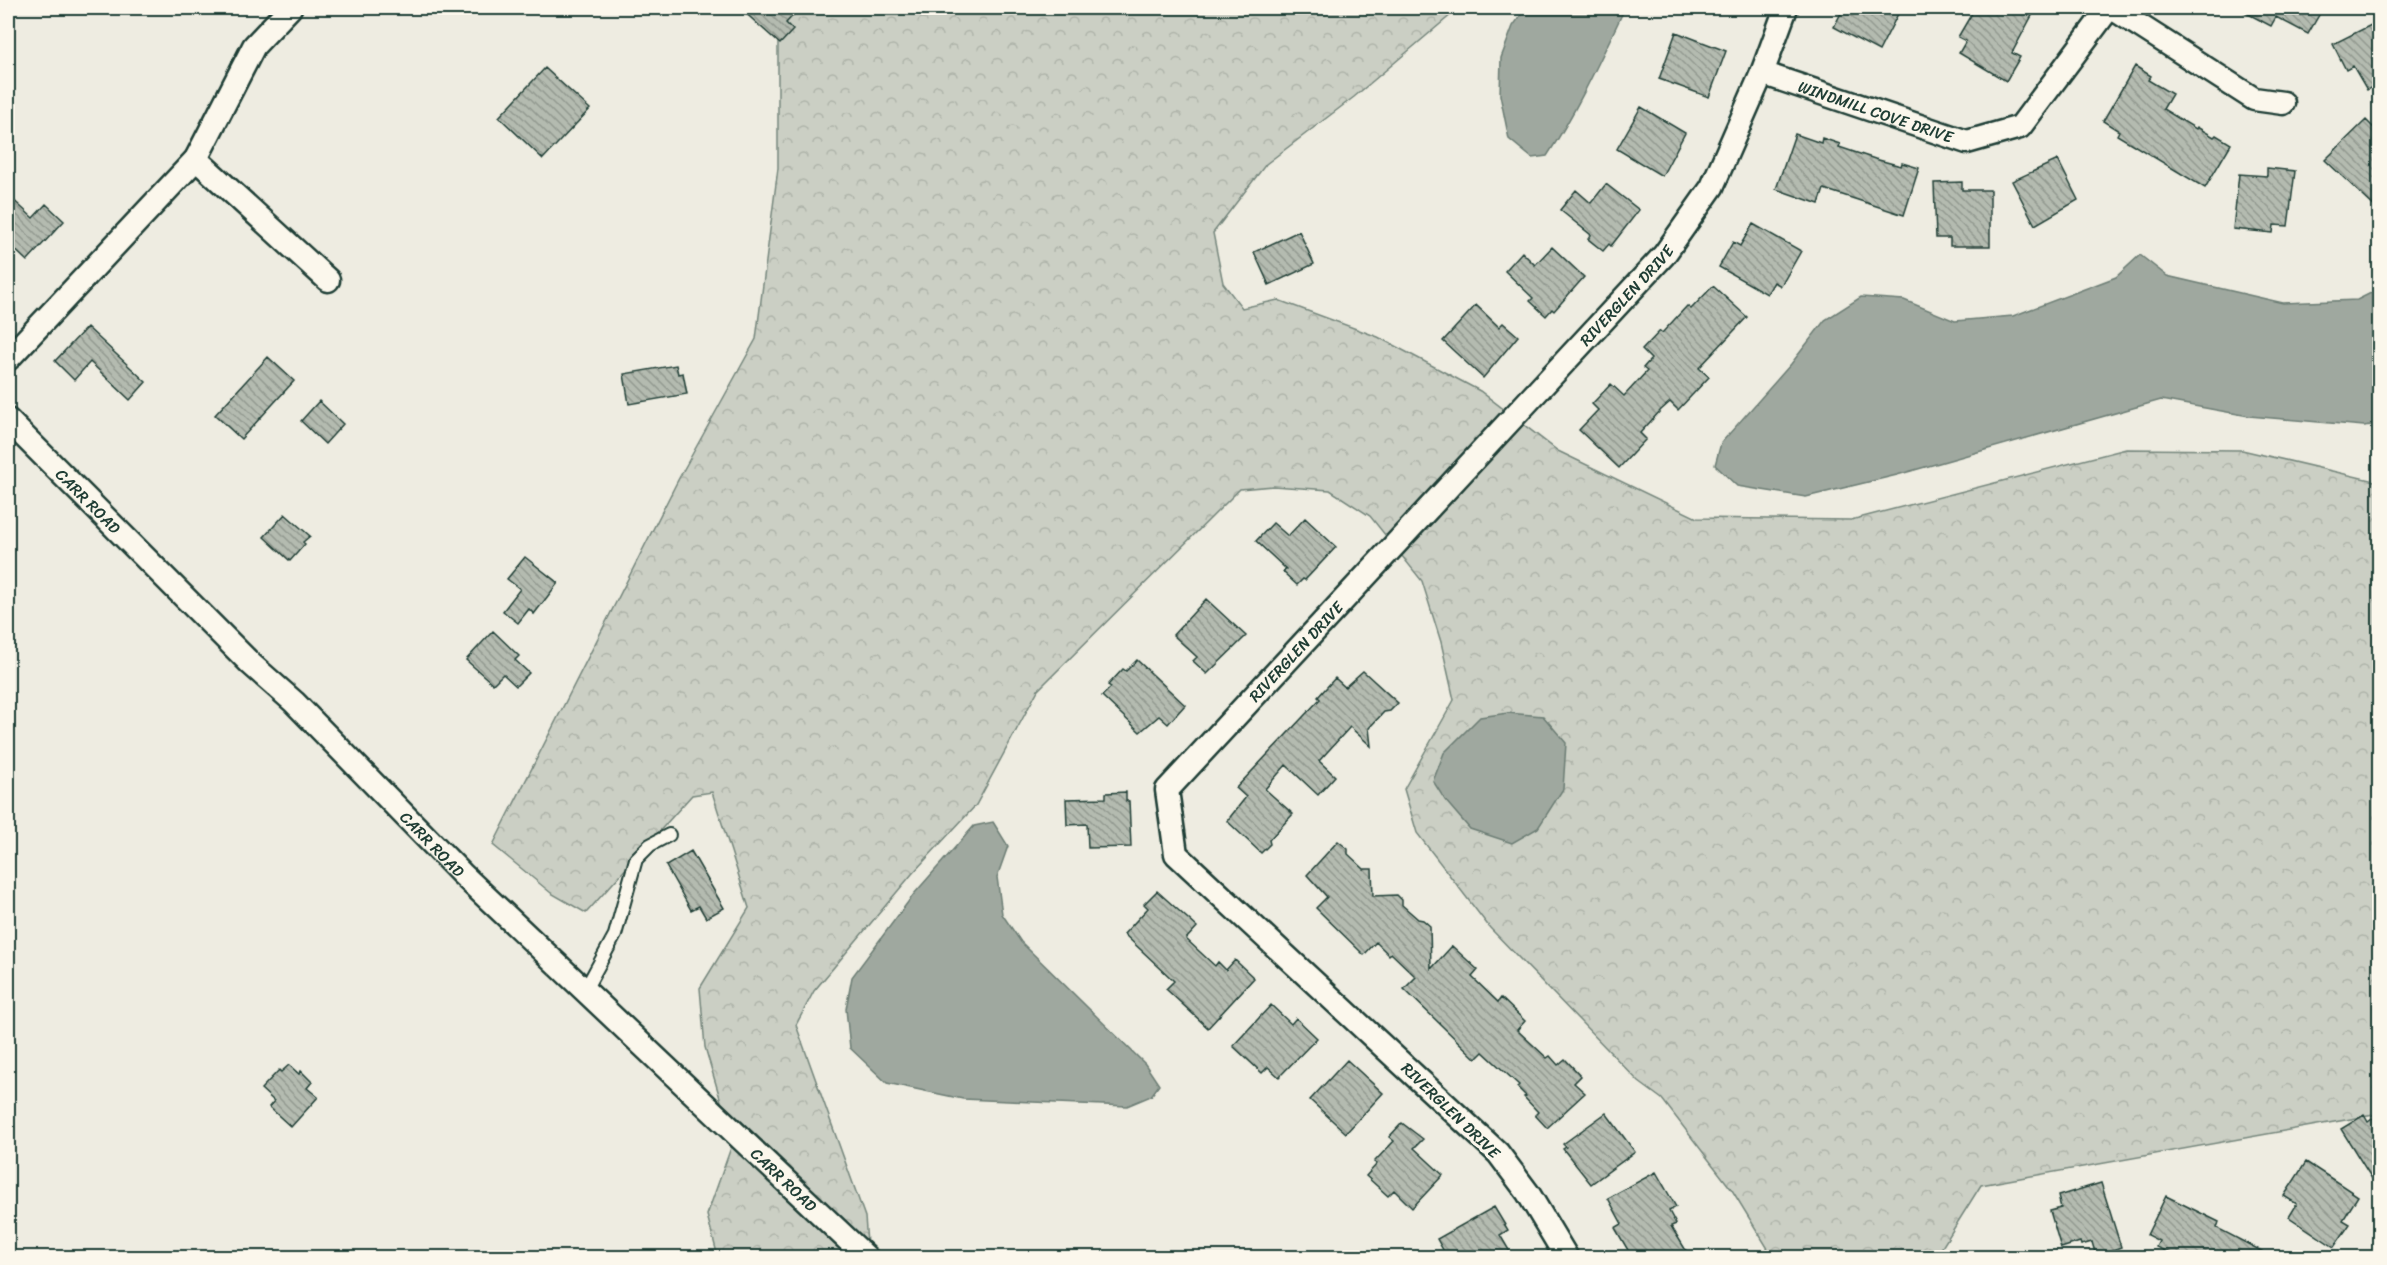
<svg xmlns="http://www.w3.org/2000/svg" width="2387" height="1265" viewBox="0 0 2387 1265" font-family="Sriracha,sans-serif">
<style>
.forest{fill:url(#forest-crowns);stroke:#75867c;stroke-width:1.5}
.water{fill:#9fa89f;stroke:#6c7d74;stroke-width:1.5}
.building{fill:url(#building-back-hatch);stroke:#1f3d34;stroke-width:1.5}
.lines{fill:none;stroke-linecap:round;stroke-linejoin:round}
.service-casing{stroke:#1f3d34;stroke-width:16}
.minor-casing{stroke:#1f3d34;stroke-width:27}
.service{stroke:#fbf7ec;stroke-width:12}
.minor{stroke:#fbf7ec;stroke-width:22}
.labels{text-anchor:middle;stroke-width:6;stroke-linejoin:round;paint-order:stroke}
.street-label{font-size:16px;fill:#1f3d34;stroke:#fbf7ec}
</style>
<defs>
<pattern id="forest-crowns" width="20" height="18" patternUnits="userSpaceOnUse" patternTransform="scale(1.5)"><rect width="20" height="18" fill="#cbcfc4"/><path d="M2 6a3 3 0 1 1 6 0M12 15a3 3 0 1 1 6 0" fill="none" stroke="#aeb3a9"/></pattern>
<pattern id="building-back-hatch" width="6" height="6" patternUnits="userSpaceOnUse" patternTransform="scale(1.5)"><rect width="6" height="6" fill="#b4bbb0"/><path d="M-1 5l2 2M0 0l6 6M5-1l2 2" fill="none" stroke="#929990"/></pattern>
</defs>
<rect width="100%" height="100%" fill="#eeece1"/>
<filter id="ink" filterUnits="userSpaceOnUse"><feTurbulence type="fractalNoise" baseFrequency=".0167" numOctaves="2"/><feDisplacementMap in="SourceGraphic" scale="12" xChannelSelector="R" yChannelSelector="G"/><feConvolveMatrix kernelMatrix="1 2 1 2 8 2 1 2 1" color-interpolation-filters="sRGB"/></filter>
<g filter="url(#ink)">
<path class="forest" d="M776 8H1459L1354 97 1266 164 1213 233 1223 283 1242 308 1278 300 1378 337 1480 391 1558 451 1697 518 1851 520 2126 449 2242 450 2379 482V1114L1981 1185 1936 1257H1773L1732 1190 1662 1099 1639 1082 1490 928 1417 833 1404 789 1454 700 1441 642 1422 581 1370 516 1330 490 1273 486 1240 489 1038 690 976 805 912 874 814 991 796 1025 865 1217 868 1257H718L707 1215 733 1142 705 1047 700 988 749 908 712 792 692 795 586 913 551 893 493 845 678 480 756 339 778 168V20Z"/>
<path class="water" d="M1526 8H1625C1601 58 1578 109 1547 156L1532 158 1509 139 1500 95 1501 58 1513 26Z
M2140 255 2167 276 2283 303 2357 300 2379 289V424L2364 426 2249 416 2161 400 1897 475 1806 497 1737 486 1715 465 1721 443 1791 364 1825 320 1861 297 1904 300 1955 321 2013 316 2116 277Z
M1508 713 1543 716 1566 743 1563 789 1538 828 1512 843 1470 829 1445 800 1433 781 1444 753 1480 717Z
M993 822 1008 846 997 877 1002 914 1021 942 1145 1064 1159 1085 1151 1096 1127 1106 963 1099 887 1083 850 1048 846 1009 852 977 914 894 974 826Z"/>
<path class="building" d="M740 8H800L786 23 793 30 780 44Z
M1851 8H1901L1879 51 1834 27 1842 11 1848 14Z
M1975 8H2036L2012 53 2020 57 2006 81 1959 53 1966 41 1958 37Z
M2237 8H2323L2308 34 2276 17 2271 26Z
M2379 21V82L2367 90 2353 66 2346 70 2333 44Z
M1676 32 1726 51 1709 97 1659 79Z
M2135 66 2151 76 2148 80 2172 94 2163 109 2196 129 2197 127 2214 137 2216 135 2231 144 2205 188 2117 135 2119 131 2103 121Z
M545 68 590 109 543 159 499 117Z
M1641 107 1685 133 1662 176 1617 149Z
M2366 120 2379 133V211L2325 160Z
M1795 134 1821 143 1822 138 1840 144 1839 147 1875 159 1901 166 1902 163 1919 168 1904 215 1824 189 1819 204 1776 189Z
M2058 160 2078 200 2035 225 2012 181Z
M2267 168 2295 171 2288 226 2274 225 2273 233 2233 229 2239 174 2267 176Z
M1962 182V190H1990V246H1950V238H1936L1934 183Z
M1606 184 1639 210 1611 246 1609 244 1603 251 1588 239 1591 235 1560 210 1576 190 1591 203Z
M8 195 33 218 46 204 64 221 27 261 8 243Z
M1753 224 1801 251 1781 286 1774 282 1767 294 1719 267 1733 242 1740 246Z
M1299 231 1314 264 1269 285 1254 252Z
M1552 247 1584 277 1554 311 1552 309 1546 316 1530 301 1533 298 1505 271 1522 252 1535 265Z
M1713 286 1747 317 1699 368 1709 377 1678 410 1670 402 1661 410 1640 433 1646 439 1619 468 1579 430 1598 410 1592 404 1611 384 1624 396 1647 371 1643 368 1651 359 1642 350 1660 331 1662 333 1687 306 1691 309Z
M1476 305 1499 327 1503 323 1518 336 1483 378 1443 341Z
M87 327 146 382 130 400 90 362 74 380 55 361Z
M268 357 294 381 241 439 215 415Z
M676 365 678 374 683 373 687 394 629 404 624 374Z
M319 401 343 424 325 444 301 421Z
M285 514 310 536 303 542 305 544 290 561 264 537Z
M1305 518 1336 547 1305 580 1303 579 1297 585 1283 572 1286 569 1256 541 1273 523 1288 536Z
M525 557 558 583 534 614 529 609 518 623 503 611 520 589 507 579Z
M1206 599 1246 636 1207 674 1193 661 1197 657 1173 635Z
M493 631 519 656 515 660 529 673 516 686 503 674 493 684 466 660Z
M1137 660 1185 705 1168 724 1159 716 1140 732 1102 696 1111 687 1108 685 1123 669 1126 671Z
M1363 671 1398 703 1390 711 1384 712 1369 728 1371 746 1350 727 1319 761 1335 776 1318 795 1286 765 1265 789 1293 814 1269 840 1270 844 1261 853 1227 821 1246 797 1236 788 1320 699 1318 697 1335 678 1345 687Z
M1126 792V801H1129L1131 847 1088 848 1087 824 1067 825 1066 799 1106 798V793Z
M1338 841 1348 849V854L1364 869H1372L1373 896 1397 895 1402 900V905L1418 919 1423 920 1430 926 1431 969 1452 946 1478 970 1472 977 1498 1002 1501 998 1525 1021 1517 1030 1547 1058 1550 1056 1558 1065 1565 1059 1581 1076 1574 1083 1585 1093 1547 1128 1535 1115 1538 1112 1524 1097 1526 1096 1517 1087 1519 1085 1483 1052 1476 1059 1404 989 1416 977 1391 953 1389 955 1376 942 1364 955 1316 908 1327 897 1307 875Z
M691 851 724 908 706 918 699 906 691 910 666 866Z
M1157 891 1197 927 1186 939 1215 966 1218 962 1226 970 1235 960 1254 978 1208 1028 1166 989 1174 981 1124 934 1148 908 1144 904Z
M1271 1005 1291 1024 1296 1018 1317 1038 1279 1077 1268 1067 1262 1073 1233 1046Z
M1347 1060 1383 1093 1346 1133 1310 1100Z
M289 1065 299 1074 301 1071 312 1082 307 1088 318 1097 291 1127 269 1107 274 1101 261 1089 279 1070 281 1072Z
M1606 1113 1635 1152 1591 1184 1563 1149 1566 1147 1563 1144Z
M2379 1114V1190L2341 1129 2364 1115 2368 1122Z
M1402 1123 1423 1139 1414 1148 1443 1175 1412 1208 1394 1190 1388 1196 1366 1176 1377 1164 1374 1162 1394 1141 1389 1137Z
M2306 1162 2358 1196 2343 1220 2350 1224 2334 1247 2289 1217 2297 1204 2284 1196Z
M1656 1172 1676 1207 1669 1211 1676 1224 1671 1226 1690 1257H1632L1615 1228 1622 1224 1608 1198Z
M2101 1183 2121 1247 2096 1256 2092 1242 2081 1245 2080 1242 2061 1248 2050 1211 2061 1208 2058 1196Z
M2166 1196 2219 1222 2217 1228 2273 1257H2178L2156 1247 2159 1241 2147 1235Z
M1494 1207 1508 1230 1500 1235 1513 1257H1447L1437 1239Z"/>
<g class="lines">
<g class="service-casing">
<path id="service" d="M585 990 615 935 636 859 650 845 669 835"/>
</g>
<g class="minor-casing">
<g id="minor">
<path d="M2112 8 2254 99 2283 103"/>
<path id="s1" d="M1762 73 1967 142 2020 127 2109 8"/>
<path d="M196 159 328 280"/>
<path d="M8 359 196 159 254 46 290 8"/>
<path id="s2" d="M8 420 251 664 294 702 462 874 867 1258"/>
<path id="s3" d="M1567 1258 1528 1193 1498 1153 1176 854 1167 790 1664 255 1712 187 1762 73 1786 8"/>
</g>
</g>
<use href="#service" class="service"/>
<use href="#minor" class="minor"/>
</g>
</g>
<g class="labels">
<g class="street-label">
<text dy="6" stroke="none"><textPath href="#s1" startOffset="120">WINDMILL COVE DRIVE</textPath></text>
<text dy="6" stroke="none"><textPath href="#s3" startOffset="1305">RIVERGLEN DRIVE</textPath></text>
<text dy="6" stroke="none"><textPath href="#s2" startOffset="114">CARR ROAD</textPath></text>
<text dy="6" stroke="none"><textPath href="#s3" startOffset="819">RIVERGLEN DRIVE</textPath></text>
<text dy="6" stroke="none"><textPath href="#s2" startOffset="600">CARR ROAD</textPath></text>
<text transform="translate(1451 1110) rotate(44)" y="6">RIVERGLEN DRIVE</text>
<text dy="6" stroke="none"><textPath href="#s2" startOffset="1086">CARR ROAD</textPath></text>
</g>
</g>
<rect width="2387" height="1265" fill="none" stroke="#fbf7ec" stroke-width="30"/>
<rect x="15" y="15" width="2357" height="1235" fill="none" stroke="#1f3d34" stroke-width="2" filter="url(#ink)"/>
</svg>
